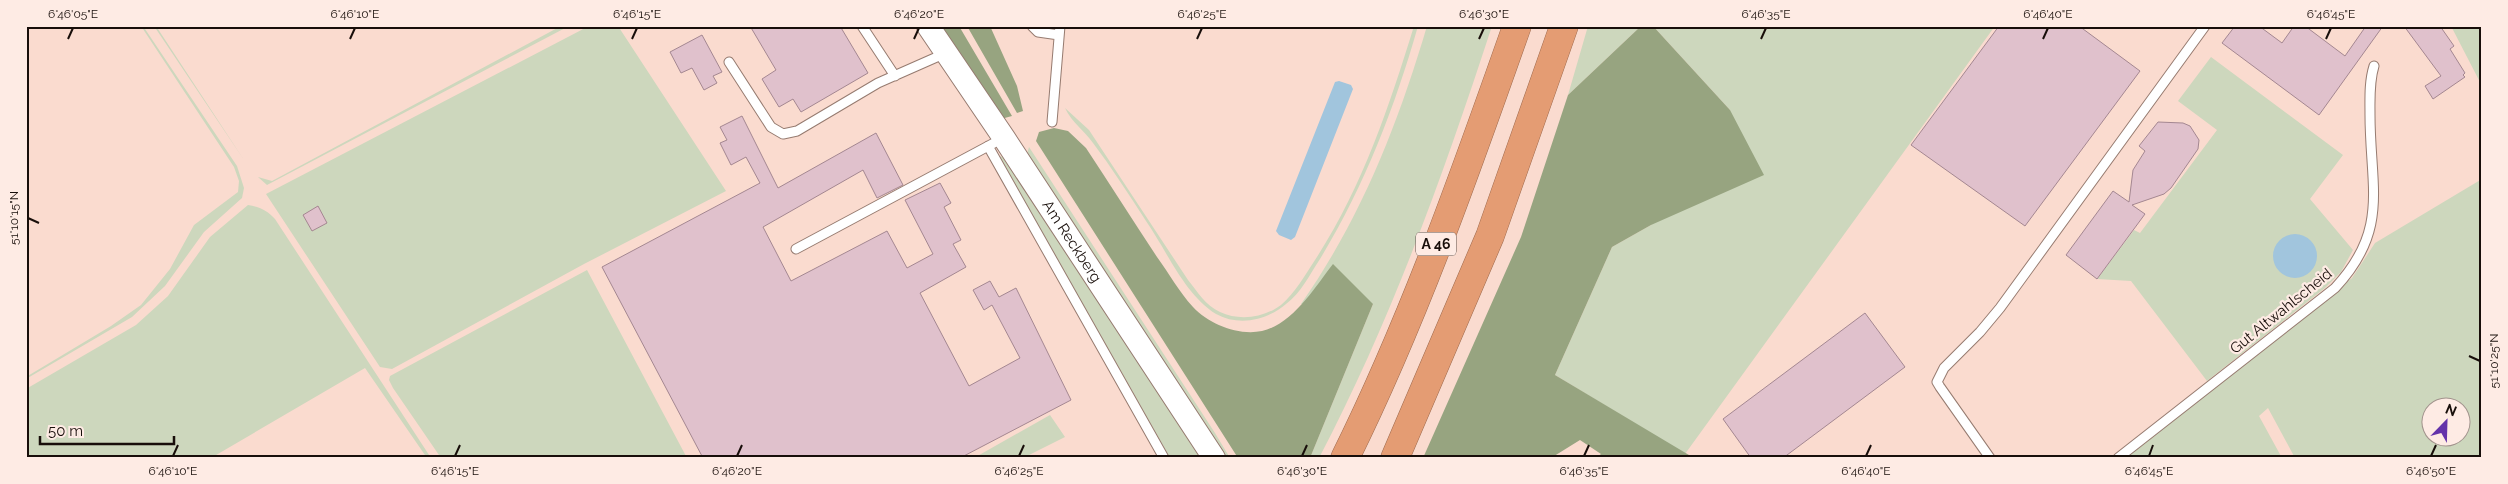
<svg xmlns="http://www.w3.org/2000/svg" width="2508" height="484" viewBox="0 0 2508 484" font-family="Raleway,sans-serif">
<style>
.green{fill:#cdd7bd;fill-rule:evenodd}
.forest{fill:#97a480}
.water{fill:#a1c5dd}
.building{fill:#e0c1cc;stroke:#a48791}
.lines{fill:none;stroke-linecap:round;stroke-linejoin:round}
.service-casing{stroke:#967b70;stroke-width:11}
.tertiary-casing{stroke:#967b70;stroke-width:24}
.motorway-casing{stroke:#9d6a4e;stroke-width:29}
.service{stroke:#fff;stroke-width:9}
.tertiary{stroke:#fff;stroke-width:22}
.motorway{stroke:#e49c73;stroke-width:28}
.ticks{fill:none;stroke:#180e0a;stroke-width:2}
.labels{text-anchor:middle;stroke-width:4.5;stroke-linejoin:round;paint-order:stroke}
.shield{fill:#feebe4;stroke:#5d504b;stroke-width:1}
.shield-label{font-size:14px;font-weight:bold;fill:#180e0a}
.street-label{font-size:15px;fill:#180e0a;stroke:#feebe4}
.neatline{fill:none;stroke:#180e0a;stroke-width:2}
.ticks-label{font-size:12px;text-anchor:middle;fill:#180e0a}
</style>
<rect width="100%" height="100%" fill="#fadbcf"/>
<path class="green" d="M141 26H143L237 166 244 188 242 198 204 232 165 286 132 317 26 379V377L111 326 141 305 170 269 194 225 238 192 239 181 234 167Z
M154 26H156L244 160Z
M561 26H569L267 185 258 177 272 181Z
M589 26H618L726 191 584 264 392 369 380 367 266 194Z
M1414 26H1418C1395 107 1364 187 1320 259 1310 274 1301 293 1286 304 1267 320 1240 327 1216 314 1184 294 1167 251 1146 221 1129 195 1112 168 1093 143 1084 130 1072 123 1065 108L1089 130 1188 280C1197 291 1206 306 1220 312 1239 321 1264 318 1281 305 1295 293 1305 275 1315 260 1362 188 1389 107 1414 26Z
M1427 26H1492C1444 173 1391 321 1319 458H1310L1373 304H1301C1361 218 1397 127 1427 26Z
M1588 26H1641L1568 95Z
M1653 26H1995L1685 454 1555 375 1612 247 1651 225 1730 110Z
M2451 26H2482V86Z
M2211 57 2343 155 2310 199 2353 250 2341 272 2325 288 2207 381 2131 281 2097 279 2134 230 2140 233 2217 130 2178 101Z
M1029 147 1215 433 1230 458H1224L1027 154Z
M999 156 1003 157 1204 458H1170Z
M2482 179V458H2295L2268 408 2259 416 2282 458H2124L2352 278 2375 243ZM2430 406H2460V436H2430Z
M248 205C259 207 267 210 275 219L431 458H427L365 368 211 458H26V389L136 325 168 296 210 237Z
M587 270 687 458H441L393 388 389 380 390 376Z
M1050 415 1065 437 1023 458H974Z"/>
<path class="forest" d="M938 26H959L1012 116 1001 119Z
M967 26H990L1017 86 1023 111 1017 113Z
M1641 26H1653L1730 110 1764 175 1651 225 1612 247 1555 375 1694 458H1596L1601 454 1580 440 1551 458H1423L1521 237 1568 95Z
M1054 128 1068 131 1086 148C1110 184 1133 221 1157 257 1169 273 1179 292 1193 307 1209 324 1238 336 1262 331 1293 324 1315 287 1333 264L1373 304 1310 458H1238L1036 141 1039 132Z"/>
<path class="water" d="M1339 81 1351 85 1353 89 1295 237 1291 240 1279 235 1276 231 1335 82Z
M2273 256a22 22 0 1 1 44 0a22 22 0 1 1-44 0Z"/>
<path class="building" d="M750 26H840L868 73 801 112 793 99 779 107 762 79 776 70Z
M1999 26H2079L2140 71 2025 226 1911 145Z
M2235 26H2259L2282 43 2294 26H2305L2345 56 2366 26H2383L2319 115 2222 43Z
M2404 26H2440L2454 46 2450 49 2465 73 2463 75 2465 77 2433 99 2425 86 2441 76Z
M702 35 722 72 713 76 717 83 704 90 692 68 681 73 670 52Z
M742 116 778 188 876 133 903 185 877 198 863 170 763 227 791 281 887 231 907 268 933 254 905 200 940 183 951 203 944 207 961 240 953 244 966 267 920 293 969 386 1020 358 992 305 984 310 973 290 990 281 999 297 1016 288 1071 400 960 458H703L602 267 760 183 746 157 731 165 720 143 727 140 720 127Z
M2158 122 2183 123 2190 126 2199 140 2198 149 2171 188 2164 194 2132 205 2145 214 2097 279 2066 255 2113 191 2129 202 2133 170 2145 151 2139 146Z
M318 206 327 223 312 231 303 215Z
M1865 313 1905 367 1783 458H1751L1723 419Z"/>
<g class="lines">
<g class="service-casing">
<path id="service" d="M862 26 895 76
M1032 26 1038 32 1059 35
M729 62 771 127 783 134 797 131 878 83 946 53
M1052 122 1060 26
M988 146 1164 458
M796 249 994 143
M1990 458 1940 387 1937 382 1944 368 1980 332 2000 308 2205 26
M2118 458 2335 288C2390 229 2370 187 2370 115 2370 99 2369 82 2374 66"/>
</g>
<g class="tertiary-casing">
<g id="tertiary">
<path id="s1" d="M928 26 1004 138 1214 458"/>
</g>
</g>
<g class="motorway-casing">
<path id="motorway" d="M1345 458C1413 321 1466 171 1517 26
M1395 458 1490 236 1564 26"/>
</g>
<use href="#service" class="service"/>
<use href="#tertiary" class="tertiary"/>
<use href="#motorway" class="motorway"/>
</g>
<path class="ticks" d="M68 39 73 28M350 39 355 28M632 39 637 28M914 39 919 28M1197 39 1202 28M1479 39 1484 28M1761 39 1766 28M2043 39 2048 28M2326 39 2331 28M28 218 39 223M2469 356 2480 361M173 456 178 445M455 456 460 445M737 456 742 445M1019 456 1024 445M1302 456 1307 445M1584 456 1589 445M1866 456 1871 445M2149 456 2153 445M2431 456 2436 445"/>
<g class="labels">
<rect class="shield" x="1416" y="232.5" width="40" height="23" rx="4"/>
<g class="shield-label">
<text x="1436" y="249">A 46</text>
</g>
<g class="street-label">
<text dy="5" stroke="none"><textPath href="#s1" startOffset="259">Am Reckberg</textPath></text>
<text transform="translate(2281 311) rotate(-39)" y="5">Gut Altwahlscheid</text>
</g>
</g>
<rect width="2508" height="484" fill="none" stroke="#feebe4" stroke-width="55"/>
<g transform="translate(2446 422) rotate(23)"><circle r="24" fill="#feebe4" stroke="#a2938d"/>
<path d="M0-4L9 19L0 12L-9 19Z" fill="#6433aa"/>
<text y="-8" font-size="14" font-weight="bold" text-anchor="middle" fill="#180e0a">N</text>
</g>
<path d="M40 436v8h134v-8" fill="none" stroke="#180e0a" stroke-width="2.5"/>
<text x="48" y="436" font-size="15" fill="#180e0a" stroke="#feebe4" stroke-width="4" paint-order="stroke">50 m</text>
<rect x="28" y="28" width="2452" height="428" class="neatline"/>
<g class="ticks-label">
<text x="73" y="18">6°46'05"E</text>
<text x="355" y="18">6°46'10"E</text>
<text x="637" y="18">6°46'15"E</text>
<text x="919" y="18">6°46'20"E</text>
<text x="1202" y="18">6°46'25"E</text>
<text x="1484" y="18">6°46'30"E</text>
<text x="1766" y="18">6°46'35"E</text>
<text x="2048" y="18">6°46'40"E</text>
<text x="2331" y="18">6°46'45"E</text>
<text transform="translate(14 218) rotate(-90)" y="4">51°10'15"N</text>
<text transform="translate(2494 361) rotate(-90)" y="4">51°10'25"N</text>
<text x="173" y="475">6°46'10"E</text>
<text x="455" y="475">6°46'15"E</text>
<text x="737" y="475">6°46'20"E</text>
<text x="1019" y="475">6°46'25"E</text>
<text x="1302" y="475">6°46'30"E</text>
<text x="1584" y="475">6°46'35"E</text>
<text x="1866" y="475">6°46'40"E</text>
<text x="2149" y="475">6°46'45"E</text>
<text x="2431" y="475">6°46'50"E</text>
</g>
</svg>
